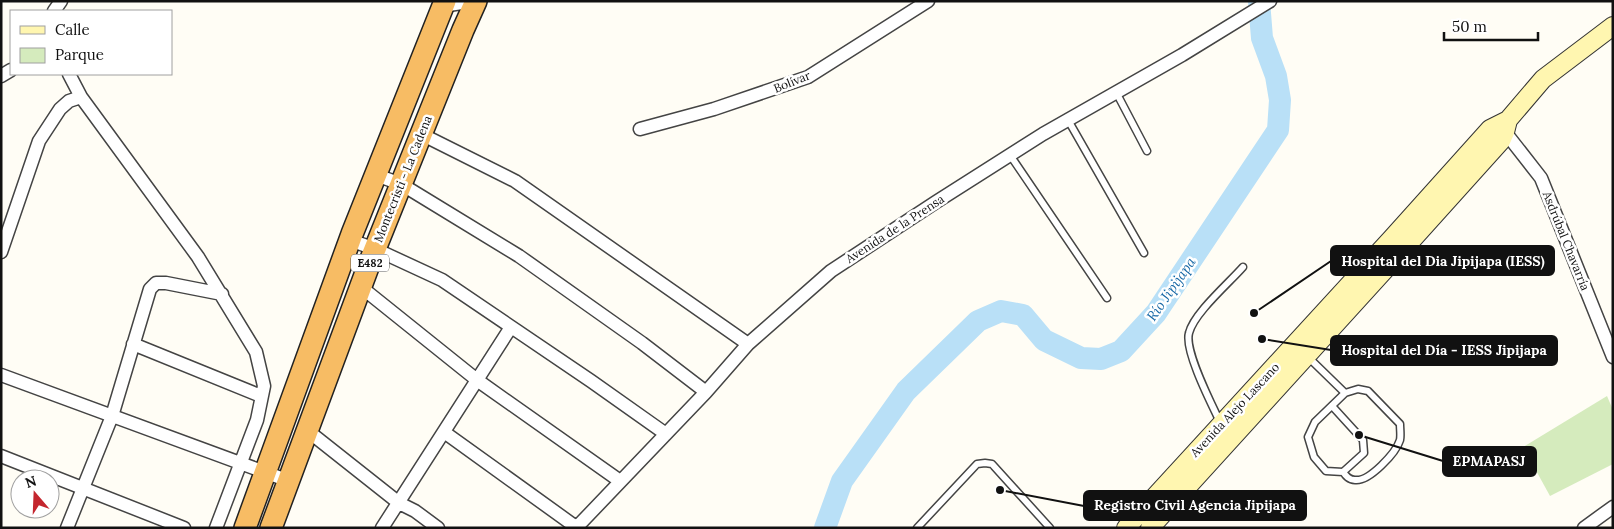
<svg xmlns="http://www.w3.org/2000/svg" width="1614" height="529" viewBox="0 0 1614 529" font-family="Lora,serif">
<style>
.green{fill:#d5ebbd}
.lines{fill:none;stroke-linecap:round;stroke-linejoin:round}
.river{stroke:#b9e0f7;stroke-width:22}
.service-casing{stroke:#444;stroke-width:9}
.minor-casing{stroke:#444;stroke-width:15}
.secondary-casing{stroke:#333;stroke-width:20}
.trunk-casing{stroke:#222;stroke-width:24}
.service{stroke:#fff;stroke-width:6}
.minor{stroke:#fff;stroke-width:12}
.secondary{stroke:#fff6b0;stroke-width:18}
.trunk{stroke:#f7bc64;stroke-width:21}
.labels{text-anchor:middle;stroke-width:5;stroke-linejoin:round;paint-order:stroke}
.shield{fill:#fff;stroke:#585858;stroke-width:1}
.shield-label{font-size:11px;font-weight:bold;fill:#111}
.street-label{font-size:12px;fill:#111;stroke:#fff}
.water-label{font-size:14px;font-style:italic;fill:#1768a6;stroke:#fff}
.leader{fill:none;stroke:#111;stroke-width:2}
.callout-dot{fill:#111;stroke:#fff;stroke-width:2}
.callout{fill:#111;stroke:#111;stroke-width:2}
.callout-label{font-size:14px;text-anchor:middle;font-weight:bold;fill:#fff}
</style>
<rect width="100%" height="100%" fill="#fffdf5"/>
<path class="green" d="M1607 396 1613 410V464L1550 496 1523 447Z"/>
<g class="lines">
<path class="river" d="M825 528 842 481 906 391 978 321 1001 311 1023 315 1044 340 1081 358 1101 359 1121 351 1156 313 1278 130 1280 100 1276 76 1262 38 1259 1"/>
<g class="service-casing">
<path id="service" d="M1116 92 1147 151
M1068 120 1144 253
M1010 155 1107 298
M1307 356 1345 393
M1332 406 1363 440 1364 453 1343 472 1326 471 1314 457 1308 437 1315 422 1345 393 1358 389 1368 391 1400 424C1400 429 1401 436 1400 440 1396 453 1369 482 1355 480 1349 480 1346 476 1343 472
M1221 424C1212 405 1184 351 1189 333 1194 313 1229 283 1243 267
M917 528 977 464 985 463 992 464 1050 528"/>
</g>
<g class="minor-casing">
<path id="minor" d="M442 6 475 1
M54 11 61 1
M69 74 81 97 198 257 256 352 264 386 257 420 216 528
M1 76 11 70
M640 129 714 109 808 77 928 1
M1505 132 1541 178 1613 357
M421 134 515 181 748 344
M376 175 401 184 519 256 642 343 706 392
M350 240 375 249 442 280 591 381 666 434
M1 252 39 141 60 109 69 101 81 97
M361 287 477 380 620 481
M133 344 261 396
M1 375 289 481
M308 431 399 503 415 511 438 528
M444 432 576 527
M1 456 184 528
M67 528 112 416 150 289 156 283H166L222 294
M382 528 511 327
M576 528 706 392 748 344 831 271 936 202 1043 134 1182 55 1270 1
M1584 528 1613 507"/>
</g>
<g class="secondary-casing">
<path id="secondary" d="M1126 528 1392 238 1490 129 1508 120 1543 79 1613 26
M1150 528 1411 241 1501 141 1505 132 1508 120"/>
</g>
<g class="trunk-casing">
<path id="trunk" d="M245 528 352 234 445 1
M271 528 371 259 463 30 476 1"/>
</g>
<use href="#service" class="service"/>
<use href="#minor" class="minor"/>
<use href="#secondary" class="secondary"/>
<use href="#trunk" class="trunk"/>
</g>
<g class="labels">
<rect class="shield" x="351" y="254.5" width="38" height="17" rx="4"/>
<g class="shield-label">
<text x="370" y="267">E482</text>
</g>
<g class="street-label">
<text transform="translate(792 82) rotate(-22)" y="4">Bolívar</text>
<text transform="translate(403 179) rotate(-68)" y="4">Montecristi - La Cadena</text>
<text transform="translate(895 229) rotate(-33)" y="4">Avenida de la Prensa</text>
<text transform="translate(1566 241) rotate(68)" y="4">Asdrúbal Chavarría</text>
<text transform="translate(1235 410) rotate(-47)" y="4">Avenida Alejo Lascano</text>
</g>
<g class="water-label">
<text transform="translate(1171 289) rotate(-55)" y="5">Río Jipijapa</text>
</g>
</g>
<path class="leader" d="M1254 313L1331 261M1262 339L1331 350M1359 435L1443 461M1000 490L1084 506"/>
<g class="callout-dot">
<circle cx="1254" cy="313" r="5"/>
<circle cx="1262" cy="339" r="5"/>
<circle cx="1359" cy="435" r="5"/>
<circle cx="1000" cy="490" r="5"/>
</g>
<g class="callout">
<rect x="1331" y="246" width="223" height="29" rx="5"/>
<rect x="1331" y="336" width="226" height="29" rx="5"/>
<rect x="1443" y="447" width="93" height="29" rx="5"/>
<rect x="1084" y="491" width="222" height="29" rx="5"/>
</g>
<g class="callout-label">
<text x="1443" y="266">Hospital del Dia Jipijapa (IESS)</text>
<text x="1444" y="355">Hospital del Día - IESS Jipijapa</text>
<text x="1489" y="466">EPMAPASJ</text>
<text x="1195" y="510">Registro Civil Agencia Jipijapa</text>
</g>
<rect width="1614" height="529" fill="none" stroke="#111111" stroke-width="5"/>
<rect x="10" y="10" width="162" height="65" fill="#ffffff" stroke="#a0a0a0"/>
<rect x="20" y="26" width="25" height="8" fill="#fff6b0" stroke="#a0a0a0"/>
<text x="55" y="35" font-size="15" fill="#111111">Calle</text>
<rect x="20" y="48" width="25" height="15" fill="#d5ebbd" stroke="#a0a0a0"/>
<text x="55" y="60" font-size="15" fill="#111111">Parque</text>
<g transform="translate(35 494) rotate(341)"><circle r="24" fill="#ffffff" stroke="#a0a0a0"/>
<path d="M0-4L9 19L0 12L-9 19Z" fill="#c4262e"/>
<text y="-8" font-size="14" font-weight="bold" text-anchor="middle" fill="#111111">N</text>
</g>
<path d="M1444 32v8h94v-8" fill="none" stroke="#111111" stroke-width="2.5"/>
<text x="1452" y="32" font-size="15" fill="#111111" stroke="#ffffff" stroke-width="4" paint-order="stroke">50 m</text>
</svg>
